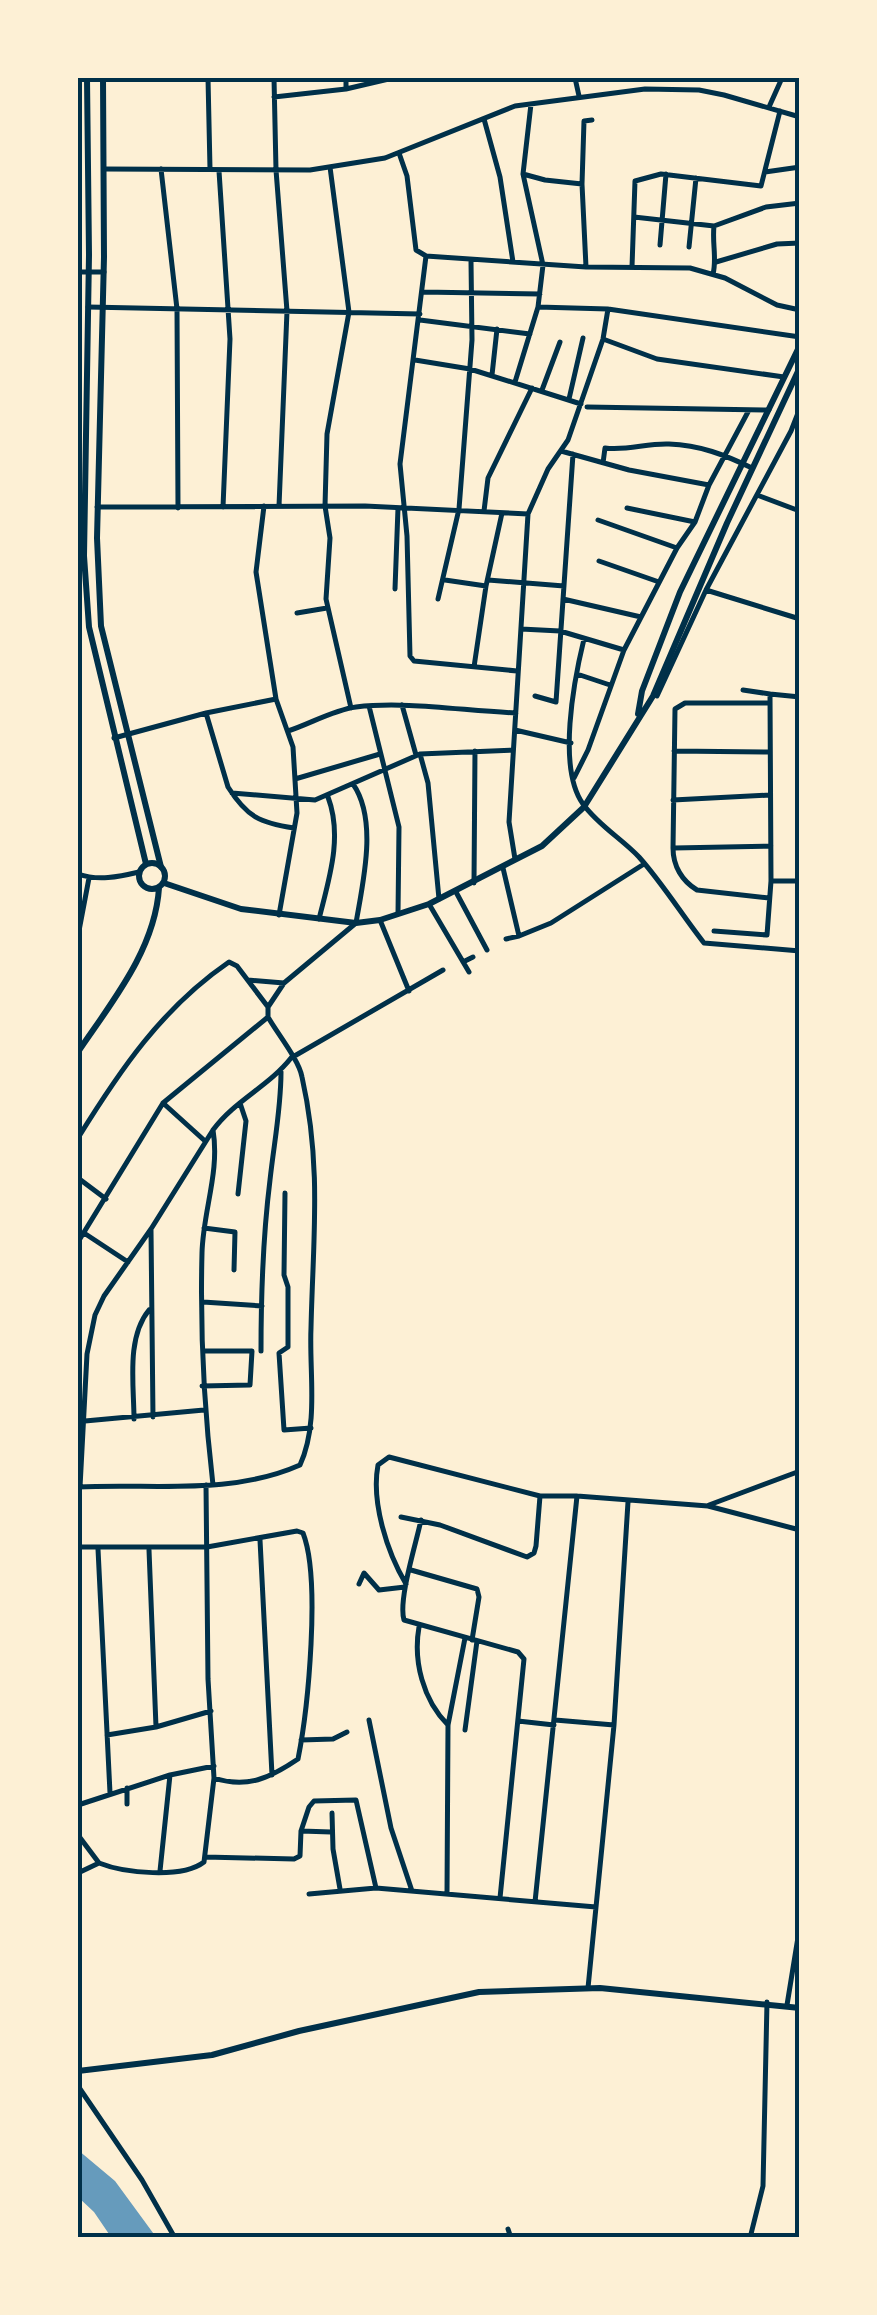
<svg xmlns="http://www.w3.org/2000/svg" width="877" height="2315" viewBox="0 0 877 2315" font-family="'Exo 2',sans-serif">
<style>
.water{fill:#669bbc}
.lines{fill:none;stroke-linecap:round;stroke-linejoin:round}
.minor{stroke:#003049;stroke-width:5}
.tertiary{stroke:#003049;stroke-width:6}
.secondary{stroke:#003049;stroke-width:6}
.neatline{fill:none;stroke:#003049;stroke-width:4}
</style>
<rect width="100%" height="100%" fill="#fdf0d5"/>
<path class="water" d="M78 2150 115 2181 156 2237H111L94 2212 78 2197Z"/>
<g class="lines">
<path class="minor" d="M208 78 210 169
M274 78 276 170 287 311 279 506
M575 78 579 96
M346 89V78
M274 97 346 89 393 78
M769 107 782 78
M484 119 500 177 513 262
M399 153 407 176 416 250 426 256
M330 167 349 312 327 434 325 506 330 538 326 599 351 708
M104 169 310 170 385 158 515 106 645 89 699 90 724 95 800 117
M161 169 177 309 178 508
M219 171 230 339 223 507
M765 172 800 167
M523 174 545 180 582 184
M634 217 714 226 766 207 800 203
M660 245 666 174
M689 247 696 178
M426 256 400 464 407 536 410 656 414 661 517 671
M426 256 586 267 690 268 725 278 777 305 800 310
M716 262 777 244 800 243
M586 267 582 184 584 121 592 120
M632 267 635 181 661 174 761 186 780 111
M78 272H104
M713 274C717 259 712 243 714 226
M423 292 540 294
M88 307 420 314
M538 307 608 309 800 337
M420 320 530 334
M603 339 657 359 784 377
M415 360 470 369 581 404
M492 375 497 329
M515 382 538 307 543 265 523 174 531 104
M542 390 560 342
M569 399 583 338
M587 407 769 410
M561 451 629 470 709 485
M603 463 605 448C627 451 647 443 669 444 700 445 725 455 752 468
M757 495 797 510
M97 507 365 506 528 514
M627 508 695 522
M484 511 488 478 532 388
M598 520 677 548
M599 561 659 582
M445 580 486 586
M488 580 564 586
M395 589 398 508
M706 590 800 619
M438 599 459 509 472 340 471 261
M563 599 641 617
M297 613 327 608
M521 629 560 631 624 650
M584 639C574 680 557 768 583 804 598 825 622 839 639 857 663 884 682 915 704 943L800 951
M474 667 486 586 502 513
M577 674 610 685
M743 690 770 694
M535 696 556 702 573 454
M657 696 706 590 791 431 800 408
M276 699 293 747 297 813 279 915
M402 705 416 755
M369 706 399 827 398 914
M206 713 228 787C247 817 260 823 294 828
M515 730 571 743
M288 731C310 724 333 710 356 707 406 701 465 711 516 713
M114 738 206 713 276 699 256 572 264 506
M674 751 769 752
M420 754 428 783 439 899
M574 778 588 750 624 650 677 548 695 522 709 485 749 410
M295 779 380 754
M232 793 315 800 420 754 513 750
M673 800 770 795
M674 848 771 846
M515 859 509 822 528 514 548 469 568 440 603 339 608 309
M503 868 519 936 551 923 644 864
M78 874C98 881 118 877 139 872
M771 881H800
M474 883 475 751
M456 892 487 950
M769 898 697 890C682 881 673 866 673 848L675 709 685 703H770
M429 904 469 972
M319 919C329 879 343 837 328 797
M380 920 409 991
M714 931 767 935 771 881 770 694 800 697
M78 936 89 878
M506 939 519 936
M463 962 473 957
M248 980 284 983
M268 1007 284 983 356 923C363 882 378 820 353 784
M163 1103 205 1141
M78 1138C120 1070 162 1008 229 962L237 966 268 1007V1017C277 1033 299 1060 302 1077 322 1166 313 1239 311 1328 309 1373 319 1423 300 1465 230 1496 152 1483 78 1487
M78 1178 106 1199
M285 1193 284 1275 288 1287V1347L279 1353 284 1430 311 1428
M238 1194 246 1121 240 1103
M204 1228 235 1232 234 1270
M151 1230 153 1417
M84 1233 128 1262
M78 1242 163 1103 268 1017
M203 1302 262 1306
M203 1351H251
M261 1351C261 1294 263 1236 270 1180 274 1143 281 1109 281 1072
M202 1386 250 1385 252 1351
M134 1419C134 1385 126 1338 149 1310
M85 1421 204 1410
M213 1485C204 1408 200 1331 202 1253 203 1211 220 1172 213 1130
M80 1487 87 1354 95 1315 104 1296 151 1229 213 1130C234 1101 269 1086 291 1058L443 970
M709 1505 800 1471
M401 1517 440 1525 527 1557 534 1553 536 1546 540 1496
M421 1520C416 1544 398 1600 404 1620L518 1652 524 1659 500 1898
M260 1540 272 1775
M78 1547H207L297 1531 303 1533C321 1579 308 1709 298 1759 270 1778 247 1789 214 1778
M98 1549 110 1793
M149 1550 156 1727
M411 1570 477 1589 479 1597 472 1640
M359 1584 364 1573 379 1590 405 1587
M406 1584C387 1552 371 1502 378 1465L389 1457 540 1496H577L708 1506 800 1530
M419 1627C413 1661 423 1700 448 1725
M369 1720 391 1828 412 1891
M555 1720 614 1725
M518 1721 554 1725
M465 1730 477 1641
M107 1735 156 1727 211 1711
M301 1740 333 1739 347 1732
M127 1788V1804
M78 1805 170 1775 214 1766
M332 1813 333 1849 340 1889
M301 1831 309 1807 314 1801 356 1800 376 1888
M78 1835 99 1863
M205 1857 294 1859 300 1856 301 1831 331 1832
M160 1871 170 1775
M78 1873 99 1863C124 1873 182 1879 204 1862L214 1778 208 1679 206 1485
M309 1894 376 1888 596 1907
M447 1894 448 1725 465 1638
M535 1902 577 1496
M588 1988 614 1725 628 1502
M787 2005 800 1925
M78 2086 142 2180 175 2238
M508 2229 511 2238
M750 2238 763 2186 767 2002"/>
<path class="tertiary" d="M87 78 89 255 84 556 89 627 146 864
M103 78 104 257 97 538 101 626 161 867"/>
<path class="secondary" d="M638 714 642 691 680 592 800 345
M139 876a13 13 0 1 1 26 0a13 13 0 1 1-26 0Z
M164 883 241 909 356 923 380 920 429 904 542 846 584 807 653 696 727 523 800 367
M78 1052C111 1003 155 950 159 888
M78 2071 212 2055 299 2031 479 1992 600 1988 800 2008"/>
</g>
<rect width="877" height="2315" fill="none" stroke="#fdf0d5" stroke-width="160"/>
<rect x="80" y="80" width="717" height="2155" class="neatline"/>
</svg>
